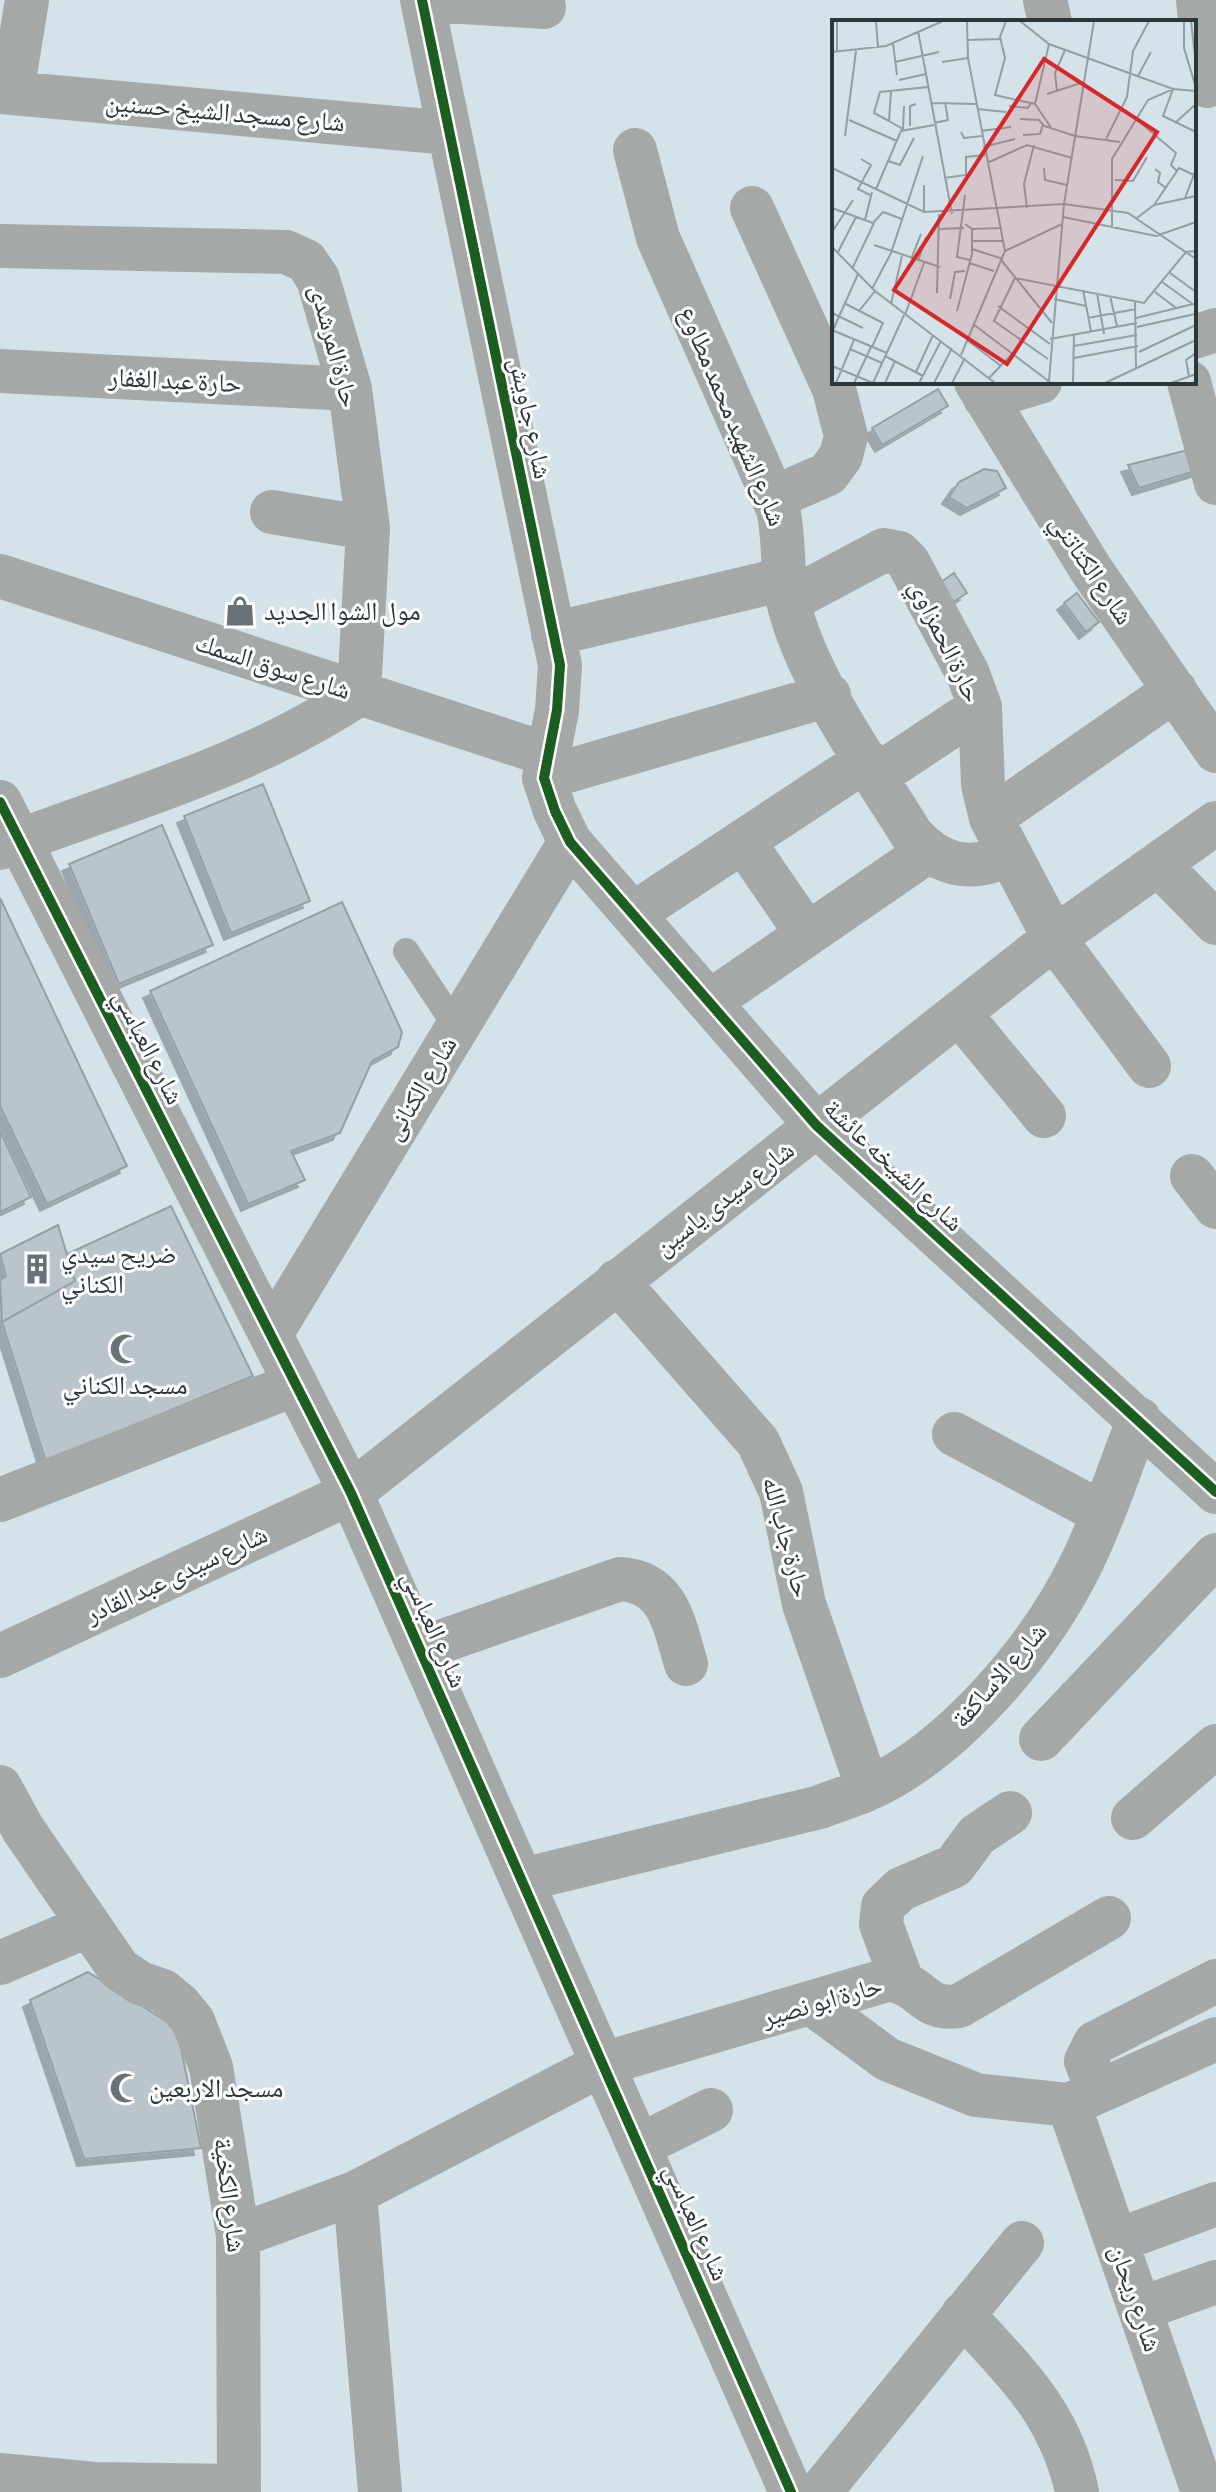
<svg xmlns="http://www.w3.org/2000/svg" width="1216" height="2492" viewBox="0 0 1216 2492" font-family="'Asap Condensed','Noto Naskh Arabic',sans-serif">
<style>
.building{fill:#b9c5ca;stroke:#94a0a5;stroke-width:2;filter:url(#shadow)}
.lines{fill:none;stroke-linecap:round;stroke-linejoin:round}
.service{stroke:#a4a9a7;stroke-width:26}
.minor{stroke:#a4a9a7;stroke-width:44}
.tertiary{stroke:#a4a9a7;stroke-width:44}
.cycleway-casing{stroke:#fff;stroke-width:15}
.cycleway{stroke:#1b5e20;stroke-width:10}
.labels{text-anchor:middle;stroke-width:6;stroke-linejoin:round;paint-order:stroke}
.street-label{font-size:26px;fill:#2c373b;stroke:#fff}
.poi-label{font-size:26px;fill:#2c373b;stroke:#fff;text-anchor:start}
.inset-road{fill:none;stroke:#919ea3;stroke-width:2}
.view{fill:#d62828;fill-opacity:0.15;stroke:#d62828;stroke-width:4}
.inset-edge{fill:none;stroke:#2c373b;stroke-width:4}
</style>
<defs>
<filter id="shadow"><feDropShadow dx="-7" dy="7" stdDeviation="0" flood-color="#0004"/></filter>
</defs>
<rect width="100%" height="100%" fill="#d4e3e9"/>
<path class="building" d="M938 389 948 406 882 445 872 428Z
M1200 447 1205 468 1139 488 1128 465Z
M984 469 997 471 1006 488 967 508 949 497 959 482Z
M954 573 967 593 947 606 934 587Z
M1077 593 1099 622 1086 632 1064 603Z
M263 784 310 901 231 933 184 816Z
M162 825 213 945 119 984 69 864Z
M0 898 127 1166 47 1204 0 1106Z
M342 902 402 1032 398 1047 372 1061 340 1133 291 1151 305 1180 248 1204 150 991Z
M0 1131 31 1197 0 1212Z
M171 1206 253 1376 46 1462 2 1322 75 1281 67 1254Z
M58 1225 75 1281 2 1322 0 1280 6 1276 0 1254Z
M88 1972 177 2028 201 2148 84 2159 30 2000Z"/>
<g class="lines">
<path class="service" d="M406 951 457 1028"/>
<path class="minor" d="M422 0 560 665 557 710 544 778 555 811 570 842 816 1125 1216 1492
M430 0 544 7
M1045 0 1050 22
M1198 0 1207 86
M0 92 449 133
M12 93 27 0
M635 150 658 238 778 509C785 539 781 570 788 601 806 678 870 767 912 835 941 867 971 873 1010 854
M752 208 834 389 846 436 841 456 828 474 773 498
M0 246 286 252 306 261 318 279 350 389 368 528 359 694C248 768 124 800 0 848
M1194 337 1216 330
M0 371 350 389
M976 382 1090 568 1216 751
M1189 382 1216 483
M985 398 1040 382
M272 512 368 528
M0 576 546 754
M788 601 884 550 899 553 908 562 968 674 980 707 983 785 991 818 1054 938 1149 1066
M553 634 785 579
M876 776 980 707
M544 778 829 695
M991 818 1175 690
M743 841 807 934
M1159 865 1216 923
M633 914 866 760
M709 1002 927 852
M959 1013 1044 1116
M1192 1176 1216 1207
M617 1281 758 1442 781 1492 804 1604 868 1789
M271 1334 570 842
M954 1434 1102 1513
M0 1500 296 1384
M420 1649 620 1579C669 1582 674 1624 686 1664
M0 1656 351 1493 1054 938 1216 823
M1041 1739 1216 1555
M0 1787 23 1829 119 1969 140 1983 163 1991 180 2005 193 2021 211 2067 238 2236 239 2492
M1133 1818 1216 1746
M522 1880 820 1807C835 1801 851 1796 866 1790 954 1751 1041 1647 1082 1562 1105 1516 1120 1466 1139 1419
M0 1963 89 1925
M902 1981 881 1924 883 1906 901 1889 954 1866 977 1835 1010 1813
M811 2003 887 2059 976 2095 1069 2105
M1098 2091 1086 2061 1095 2043 1216 1981
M1071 2104 1216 2039
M1069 2105 1203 2492
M639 2146 711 2110
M355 2193 380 2492
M238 2236 355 2193 603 2064 887 1980C923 1982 921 2012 959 2006L1109 1918
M1116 2241 1216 2204
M1140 2309 1216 2282
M963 2314C1015 2373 1060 2411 1077 2492
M0 2475 95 2484 239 2486
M820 2492 1022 2243"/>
<path class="tertiary" d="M0 802 351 1493 791 2492"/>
<g class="cycleway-casing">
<path id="cycleway" d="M422 0 560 665 557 710 544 778 555 811 570 842 816 1125 1216 1492
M0 802 351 1493 791 2492"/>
</g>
<use href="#cycleway" class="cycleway"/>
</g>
<defs>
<g id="shop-bare" transform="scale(2.4)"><path d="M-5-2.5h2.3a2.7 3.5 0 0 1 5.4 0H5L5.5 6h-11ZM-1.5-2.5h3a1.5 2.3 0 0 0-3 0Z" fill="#677378" stroke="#fff" stroke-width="2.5" paint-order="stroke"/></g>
<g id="building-bare" transform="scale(2.4)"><path d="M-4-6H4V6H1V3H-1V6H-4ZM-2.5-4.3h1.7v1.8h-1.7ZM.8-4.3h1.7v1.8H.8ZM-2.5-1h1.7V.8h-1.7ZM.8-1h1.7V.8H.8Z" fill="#677378" stroke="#fff" stroke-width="2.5" paint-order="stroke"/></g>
<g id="mosque-bare" transform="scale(2.4)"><path d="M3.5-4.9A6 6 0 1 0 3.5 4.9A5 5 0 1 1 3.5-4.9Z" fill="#677378" stroke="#fff" stroke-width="2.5" paint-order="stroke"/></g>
</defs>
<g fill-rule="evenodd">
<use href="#shop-bare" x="240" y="611"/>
<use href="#building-bare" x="37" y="1269"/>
<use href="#mosque-bare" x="125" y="1349"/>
<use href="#mosque-bare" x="125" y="2088"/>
</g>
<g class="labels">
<g class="street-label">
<text transform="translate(225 112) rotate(5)" y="9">شارع مسجد الشيخ حسنين</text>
<text transform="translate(335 346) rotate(75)" y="9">حارة المرشدى</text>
<text transform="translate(175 380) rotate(3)" y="9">حارة عبد الغفار</text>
<text transform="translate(733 416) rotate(67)" y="9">شارع الشهيد محمد مطاوع</text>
<text transform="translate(531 418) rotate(78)" y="9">شارع جاويش</text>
<text transform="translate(1092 569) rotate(56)" y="9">شارع الكتاتني</text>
<text transform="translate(946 641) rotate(64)" y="9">حارة الحمزاوي</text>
<text transform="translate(273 666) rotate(18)" y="9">شارع سوق السمك</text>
<text transform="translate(149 1047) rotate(63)" y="9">شارع العباسي</text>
<text transform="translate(420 1088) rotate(-59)" y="9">شارع الكنانى</text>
<text transform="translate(894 1165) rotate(43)" y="9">شارع الشيخه عائشة</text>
<text transform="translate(724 1198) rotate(-38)" y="9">شارع سيدى ياسين</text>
<text transform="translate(787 1537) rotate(75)" y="9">حارة جاب الله</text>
<text transform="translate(176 1574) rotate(-25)" y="9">شارع سيدى عبد القادر</text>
<text transform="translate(435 1629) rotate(66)" y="9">شارع العباسي</text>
<text transform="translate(999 1675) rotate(-49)" y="9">شارع الاساكفة</text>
<text transform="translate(822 2001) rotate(-16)" y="9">حارة ابو نصير</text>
<text transform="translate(230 2195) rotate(83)" y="9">شارع الكخية</text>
<text transform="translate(697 2222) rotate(66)" y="9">شارع العباسي</text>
<text transform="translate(1136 2298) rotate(71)" y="9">شارع ريحان</text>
</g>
<g class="poi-label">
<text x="264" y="620">مول الشوا الجديد</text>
<text x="61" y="1263">ضريح سيدي<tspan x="61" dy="30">الكناني</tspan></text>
<text x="125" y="1394" text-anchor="middle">مسجد الكناني</text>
<text x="149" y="2097">مسجد الاربعين</text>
</g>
</g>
<g transform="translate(832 20)">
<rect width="364" height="364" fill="#d4e3e9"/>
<path class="inset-road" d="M44 1 46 28M174 1 168 17 173 38 163 75 203 84M188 1 217 24 341 69 364 71M352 1V28L364 68M359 1 364 45M86 11 120 194M135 20 169 19M61 23 65 55M0 32 54 26 111 1M5 32V1M63 42 107 32M110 42 136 38M306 56 319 32M67 60 94 54M59 71 57 101 71 109 72 86M225 71 223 53 233 30M215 74 252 62M99 83 144 84M203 84 217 24M203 84 220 109M177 86 196 88 199 83M145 89 174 92M303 98 344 133 339 145 345 151M188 99 207 100 212 106 243 116 288 122M17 100 65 121M57 101 42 93 48 72 96 67M102 103 116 100 113 82M343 103 364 84M78 106V86L84 84M149 111 179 107M129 112 132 118 150 116M191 115 208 114 211 105M13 116 24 31M274 119 295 77 301 31 317 1M151 127 183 119M29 139 39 145 26 169 38 175M56 141 68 145 82 118M155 143 195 125 240 138M0 148 92 192 232 184 296 193 364 239M212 148 213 160 235 165M323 149 328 153 326 162 334 168M112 158 134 155V137L153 135M283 160 301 161 315 137M92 165V192M44 169 69 111 102 105M133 175 125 237 138 240M353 178 364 149M322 185 347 148 362 155M0 188 41 203 51 192 70 199M195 188 192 164 202 125M231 197 324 216 364 202M305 198 322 185 364 176M33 200 40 172M280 207V139L316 80 341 69 331 96 364 112M108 209 132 208M140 209 170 208M0 212 21 180M140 221H171M42 225 108 247M0 227 43 271 163 363M140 229 171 239M173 231 230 204M6 232 24 197M79 239 89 214M86 241 94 217M170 241 220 303M137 243 162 251M20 249 42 203M338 253 364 272M330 262 362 285M40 269 59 233 91 136M251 270 259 311M323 272 344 288M105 273 107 194M265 273 272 314M278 276 285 306M118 279 123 252 133 251M222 279 254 286M303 281 304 348M12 283 51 303 40 327M59 284 70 236M166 286 218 324M27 291 43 271M125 291 140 234V209L133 204M0 293 31 308M73 295 92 243M256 298 304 289M304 298 361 284M141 304 219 363M305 307 363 294M0 310 55 333M1 310 26 254M218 319 305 303M135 320 169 346M242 326 305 315M18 329 50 343M307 332 364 305M129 335 173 231 136 38 135 1M53 336 91 356M242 338 306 326M216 339 162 301 183 258 312 283 354 232 364 231M0 346 41 363M84 352 101 315M357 356 354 340 364 333M157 358 180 334M217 361 232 184 262 1M4 363 22 320M22 363 39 327M41 363 72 295M53 363 63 341M87 363 109 321M102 363 120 328M120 363 133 338M241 363 242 314M273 363 364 320M339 363 364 354"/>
<path class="view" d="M212 39 325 112 175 344 62 270Z"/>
<rect width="364" height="364" class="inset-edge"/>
</g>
</svg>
